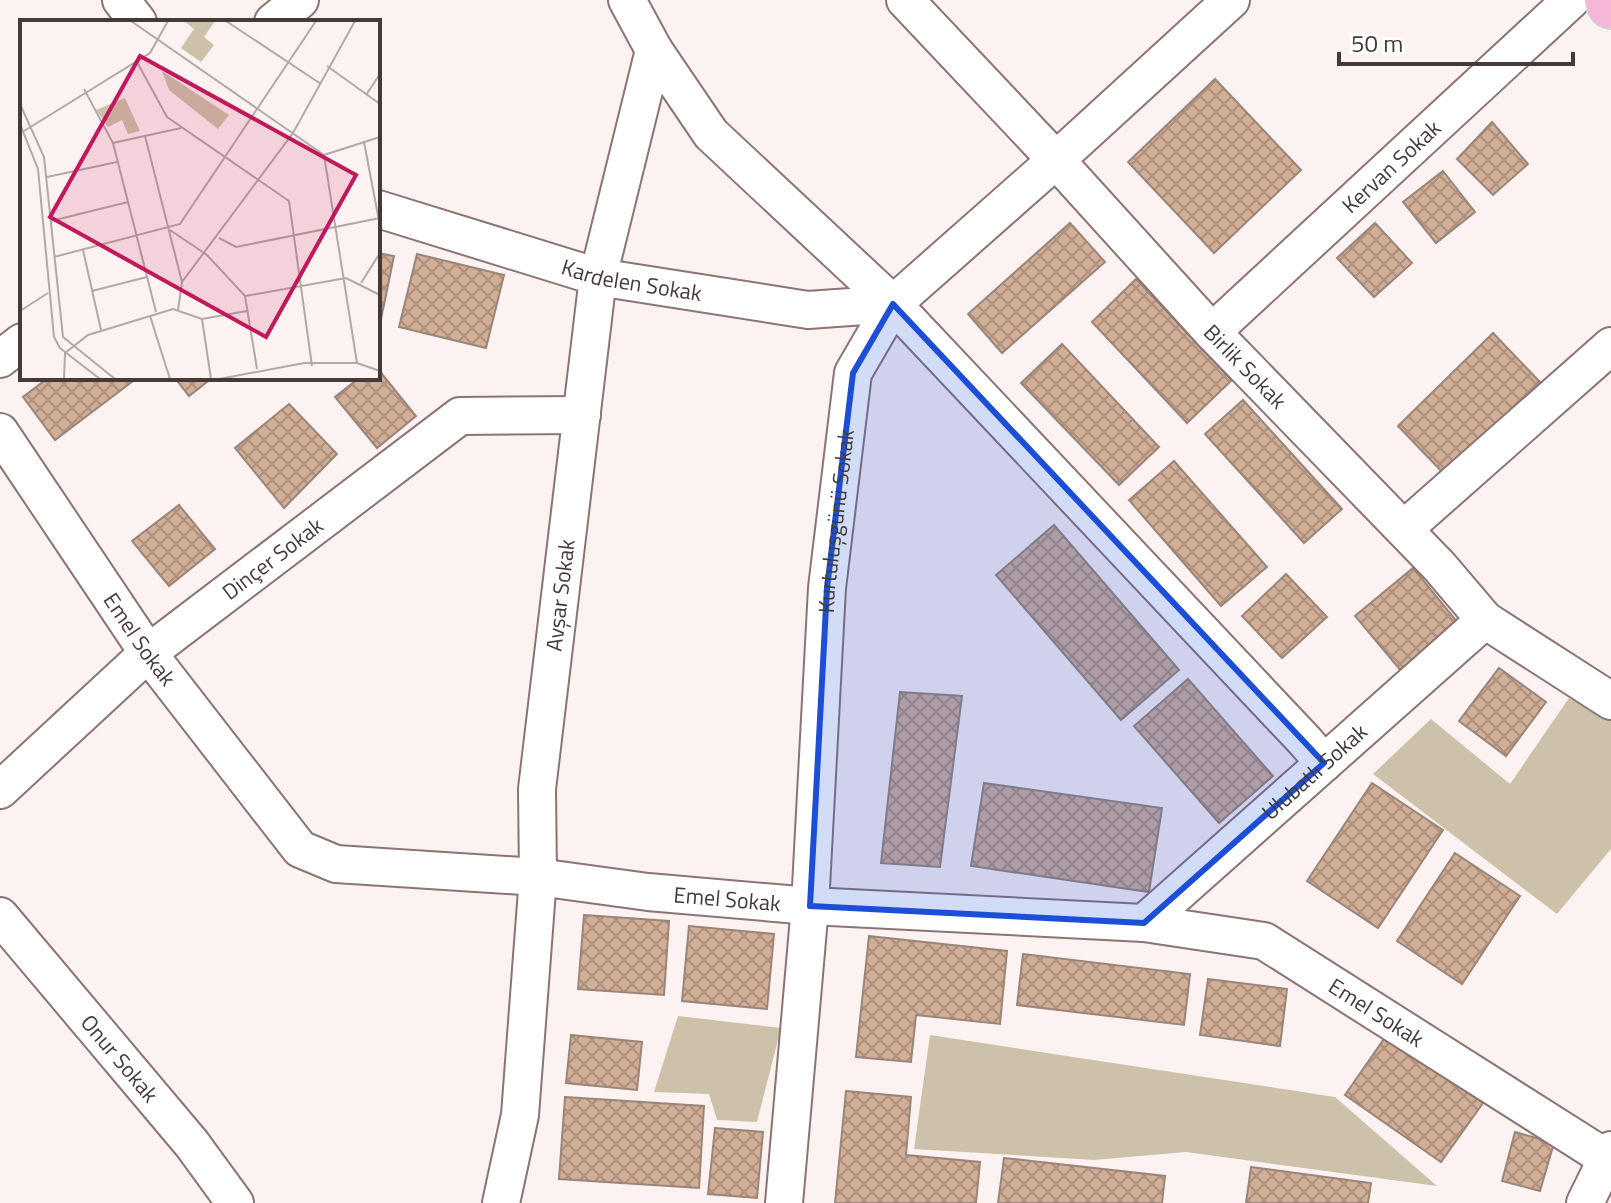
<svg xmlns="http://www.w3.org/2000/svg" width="1611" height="1203" viewBox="0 0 1611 1203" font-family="'Titillium Web',sans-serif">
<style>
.park{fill:#cdc2a9}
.building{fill:url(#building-cross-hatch);stroke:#998679;stroke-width:2}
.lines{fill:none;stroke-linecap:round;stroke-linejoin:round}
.minor-casing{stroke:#8b7473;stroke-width:40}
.major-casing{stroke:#d2d0cf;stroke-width:48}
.minor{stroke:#fff;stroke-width:36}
.major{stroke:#f6b6da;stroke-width:44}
.marked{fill:#1d4ed8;fill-opacity:0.2;stroke:#1d4ed8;stroke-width:6;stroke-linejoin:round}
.labels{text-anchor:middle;stroke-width:7;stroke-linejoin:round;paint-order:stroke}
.street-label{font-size:22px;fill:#443a39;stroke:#fff}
.inset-road{fill:none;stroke:#b3a8a8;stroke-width:2}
.view{fill:#c2185b;fill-opacity:0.15;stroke:#c2185b;stroke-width:4}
.inset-edge{fill:none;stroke:#443a39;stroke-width:4}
</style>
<defs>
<pattern id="building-cross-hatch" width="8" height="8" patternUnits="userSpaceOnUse" patternTransform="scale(2)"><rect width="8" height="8" fill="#d2ae97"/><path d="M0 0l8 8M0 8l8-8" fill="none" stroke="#ac8f7c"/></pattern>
</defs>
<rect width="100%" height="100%" fill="#fdf2f2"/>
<path class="park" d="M1569 698 1611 720V849L1557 914 1373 774 1431 719 1510 784Z
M678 1016 781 1028 757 1122 717 1120 709 1094 654 1092Z
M930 1035 1335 1097 1437 1186 1186 1152 1094 1160 914 1149Z"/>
<path class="building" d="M1215 79 1301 170 1214 253 1128 162Z
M1492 122 1528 164 1493 195 1457 159Z
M1443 171 1475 212 1436 243 1403 202Z
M1070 223 1105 262 1002 353 968 314Z
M1375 223 1412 263 1374 297 1337 258Z
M378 253 394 256 378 334Z
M417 254 504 275 486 348 399 327Z
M1136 279 1232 380 1187 423 1092 322Z
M1493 333 1541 383 1446 476 1398 426Z
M1062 344 1159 447 1119 485 1021 383Z
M378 369 416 416 377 448 335 397 359 378H378Z
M48 378H137L55 440 23 397Z
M175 378H212L189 396Z
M1243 400 1342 509 1304 543 1205 434Z
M289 404 337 454 284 508 235 448Z
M1174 461 1267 567 1221 606 1129 500Z
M179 505 215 549 169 586 132 541Z
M1054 525 1179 670 1121 720 996 575Z
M1413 568 1459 624 1402 672 1355 616Z
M1286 574 1327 617 1282 658 1242 616Z
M1499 668 1546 702 1506 756 1459 721Z
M1188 679 1273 776 1219 823 1134 726Z
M900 692 962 696 940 867 881 863Z
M984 783 1162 808 1149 892 971 866Z
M1372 783 1443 830 1378 928 1307 881Z
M1455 853 1520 896 1462 984 1397 941Z
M584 915 669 921 664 995 578 989Z
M689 926 774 934 767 1009 682 1001Z
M869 936 1007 951 1000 1024 916 1015 911 1062 856 1057Z
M1023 954 1190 974 1184 1025 1017 1005Z
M1208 979 1287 989 1280 1046 1200 1035Z
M571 1035 642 1042 637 1090 566 1083Z
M1386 1036 1483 1103 1441 1162 1345 1095Z
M846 1091 911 1097 906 1155 980 1162 976 1203H835Z
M565 1097 704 1106 699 1188 559 1179Z
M715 1128 763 1132 757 1198 708 1194Z
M1515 1132 1554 1143 1540 1191 1502 1181Z
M1004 1158 1165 1176 1162 1203H998Z
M1251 1167 1371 1183 1368 1203H1246Z"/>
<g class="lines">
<g class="minor-casing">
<g id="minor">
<path d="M121 0 138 22"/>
<path id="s1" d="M905 0 1056 160 1212 332 1439 566 1485 620 1611 701"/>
<path d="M273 22 300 0"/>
<path d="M654 50 711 134 893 304 1305 741 1324 763"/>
<path id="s2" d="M378 209 598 277 808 310 893 304"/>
<path id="s3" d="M1212 332 1571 0"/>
<path d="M0 359 22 342"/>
<path id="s4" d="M0 432 148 653 300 849 336 864 538 877 648 892 810 906 1144 923 1264 941 1606 1158"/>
<path d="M1404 529 1611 346"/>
<path id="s5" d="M0 790 148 653 460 416 582 415"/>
<path id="s6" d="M0 916 192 1144 235 1203"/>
<path id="s7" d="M1144 923 1485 620"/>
<path id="s8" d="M501 1203 520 1115 538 877 537 789 598 277 654 50 627 0"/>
<path id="s9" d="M784 1203 810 906 827 588 853 373 893 304 1056 160 1231 0"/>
<path d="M1585 1203 1611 1150"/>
</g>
</g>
<g class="major-casing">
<path id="major" d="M1607 0 1611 6"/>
</g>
<use href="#minor" class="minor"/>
<use href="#major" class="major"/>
</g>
<path class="marked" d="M893 304 1324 763 1144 923 810 906 827 588 853 373Z"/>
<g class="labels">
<g class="street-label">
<text dy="8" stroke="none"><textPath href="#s3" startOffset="244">Kervan Sokak</textPath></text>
<text dy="8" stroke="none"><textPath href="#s2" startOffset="264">Kardelen Sokak</textPath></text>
<text dy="8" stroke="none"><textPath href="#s1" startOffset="500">Birlik Sokak</textPath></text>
<text dy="8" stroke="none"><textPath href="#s9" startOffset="684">Kurtuluşgünü Sokak</textPath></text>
<text dy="8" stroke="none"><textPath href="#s5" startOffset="358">Dinçer Sokak</textPath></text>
<text dy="8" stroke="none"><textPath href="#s8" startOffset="612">Avşar Sokak</textPath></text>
<text dy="8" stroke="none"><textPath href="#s4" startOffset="250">Emel Sokak</textPath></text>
<text dy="8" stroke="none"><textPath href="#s7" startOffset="228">Ulubatlı Sokak</textPath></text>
<text dy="8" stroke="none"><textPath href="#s4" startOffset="946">Emel Sokak</textPath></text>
<text dy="8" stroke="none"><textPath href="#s4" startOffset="1618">Emel Sokak</textPath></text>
<text dy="8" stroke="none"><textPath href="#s6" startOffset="186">Onur Sokak</textPath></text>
</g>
</g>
<g transform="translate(20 20)">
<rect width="360" height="360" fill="#fdf2f2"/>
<path d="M164 1H195L184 17 194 25 181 42 161 28 174 9ZM142 51 209 95 198 109 149 70ZM105 78 120 111 108 114 102 100 88 107 76 90Z" fill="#cdc2a9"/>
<path class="inset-road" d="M111 1 304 135 337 343M206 1 301 64M117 42 147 97 269 181 292 346M307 46 360 84M64 69 93 123 136 292M346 75 360 54M0 84 24 137 43 317 95 359M0 104 18 149 34 317 40 328 80 359M4 111 130 33 148 1M125 116 162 262M344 122 360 206M93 123 161 108M304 135 360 117M27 157 97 142M31 201 108 182M150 210 187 235 225 276 326 258 360 275M199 218 216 227 360 198M63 230 81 310M34 237 160 204 296 1M341 263 360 233M72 271 127 257M225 276 237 349M158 290 162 262 273 113 335 1M0 291 28 273M130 296 150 359M182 299 191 359M44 359 45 333 68 315 153 289 182 299 227 291M199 359 284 343H337L360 351"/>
<path class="view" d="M120 36 336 155 246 317 30 197Z"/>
<rect width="360" height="360" class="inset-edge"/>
</g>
<path d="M1339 52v12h234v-12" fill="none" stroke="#443a39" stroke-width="4"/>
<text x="1351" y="52" font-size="24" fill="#443a39" stroke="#ffffff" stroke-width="6" paint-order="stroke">50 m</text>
</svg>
